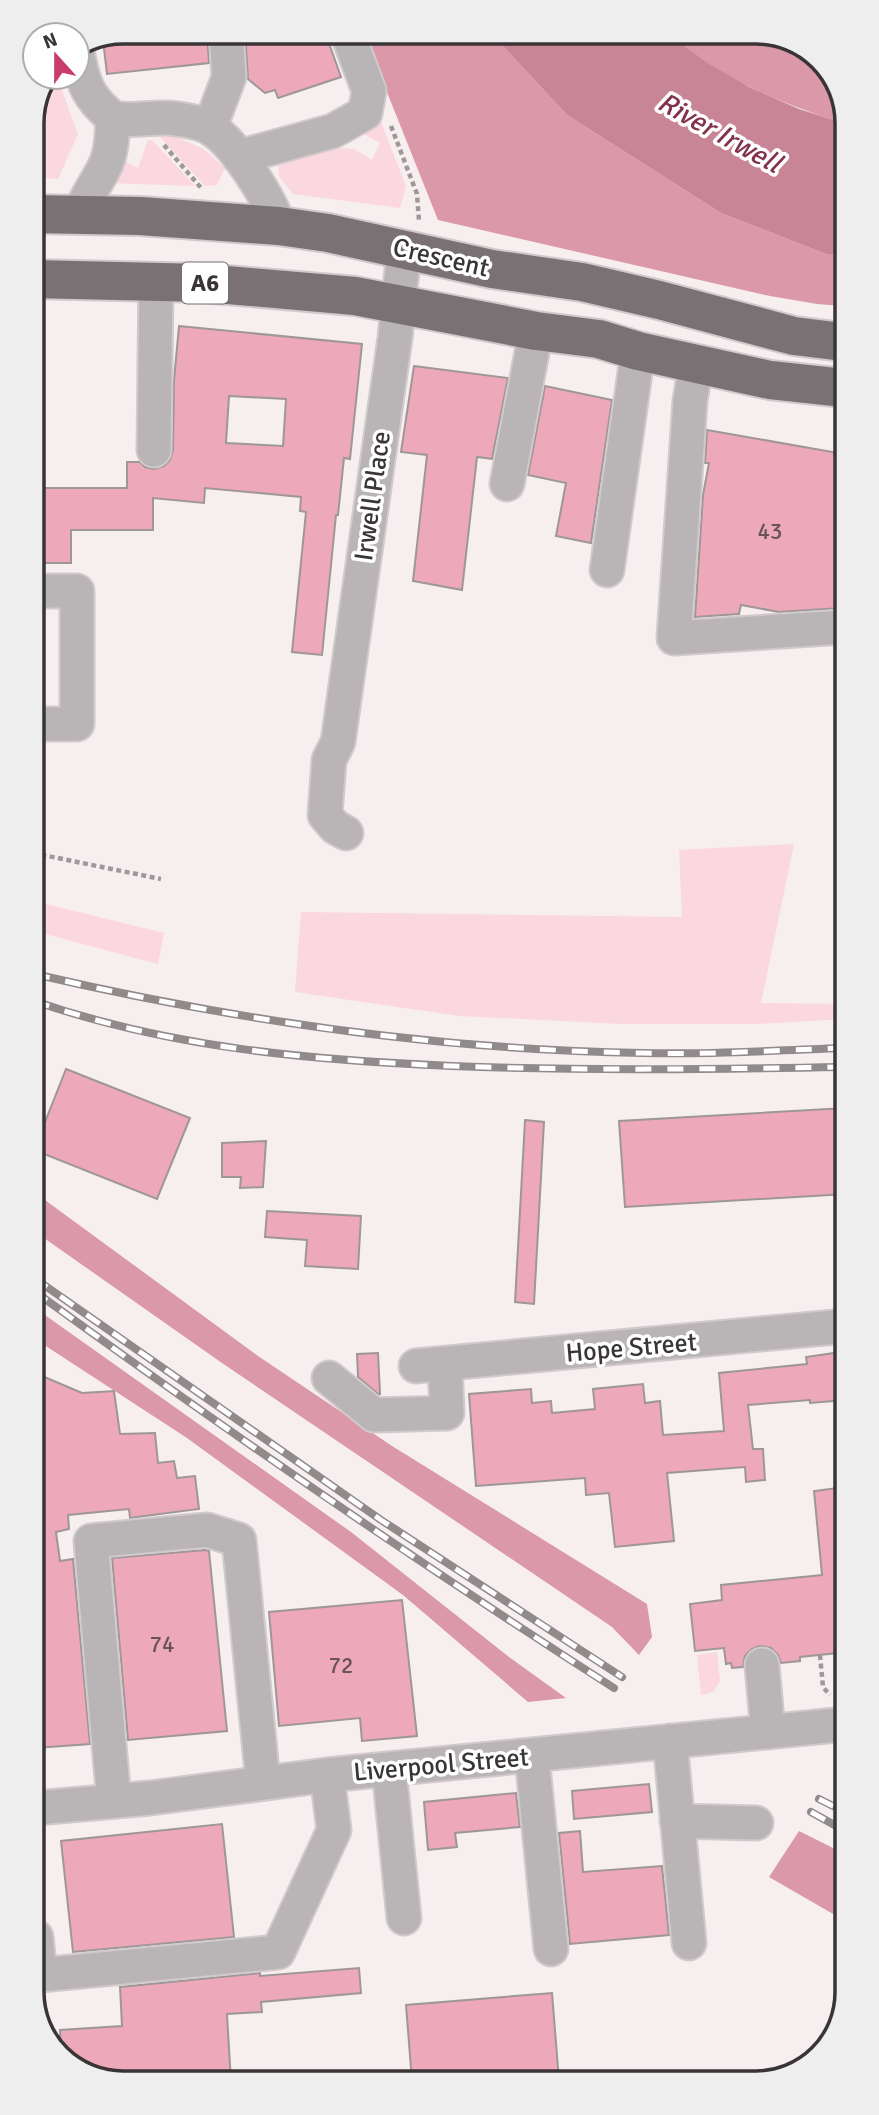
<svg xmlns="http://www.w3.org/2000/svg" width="879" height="2115" viewBox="0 0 879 2115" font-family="Signika,sans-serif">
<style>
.green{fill:#fbd7df}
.forest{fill:#db98a8}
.water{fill:#c78595}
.building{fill:#eda8b9;stroke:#9e9697;stroke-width:2;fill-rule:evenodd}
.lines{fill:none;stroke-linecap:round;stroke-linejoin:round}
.minor-casing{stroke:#d1c9cb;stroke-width:37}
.highway-casing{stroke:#d1c9cb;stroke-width:42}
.path{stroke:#9f989a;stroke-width:4.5;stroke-dasharray:5 3.5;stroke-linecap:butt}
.minor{stroke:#b9b5b6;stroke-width:33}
.highway{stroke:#797173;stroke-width:38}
.rail-casing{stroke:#908a8b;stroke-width:8}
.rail{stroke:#fefefe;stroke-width:5;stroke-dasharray:16;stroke-linecap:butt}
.labels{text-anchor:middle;stroke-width:7;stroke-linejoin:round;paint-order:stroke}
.number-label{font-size:23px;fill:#665257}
.shield{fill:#fefefe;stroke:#747172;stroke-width:2}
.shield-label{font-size:24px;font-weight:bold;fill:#393536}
.street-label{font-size:26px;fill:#393536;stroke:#fefefe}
.water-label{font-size:28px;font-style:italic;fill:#82324c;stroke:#fefefe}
.rim{fill:none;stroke:#393536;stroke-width:3.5}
</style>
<rect width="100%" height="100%" fill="#f7eef0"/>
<path class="green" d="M50 77H57L78 134 58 179 32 178V117Z
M379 117 406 186 400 208 293 194 279 176 277 156 343 148 354 149 372 160 380 143 364 134 371 130Z
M169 134 204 149 225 168 217 185 205 186 158 135Z
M148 140H152L195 186 110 183 121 159 138 168Z
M794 844 761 1003 845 1004V1019L756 1024H622L460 1016 295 992 301 912 682 917 679 850Z
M34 901 164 933 158 964 34 931Z
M717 1652 720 1681 713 1692 701 1695 697 1655Z"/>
<path class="forest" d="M363 32H490L567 115 721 213 826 254H843V306L817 304 770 296 438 220Z
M664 32H762L812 51 843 94V123C784 105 709 74 664 32Z
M34 1192 258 1356 392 1446 647 1604 652 1637 639 1655 612 1627 222 1363 34 1231Z
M35 1308 351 1532 509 1657 566 1698 528 1702 403 1595 187 1438 35 1339Z
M799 1831 847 1855V1922L769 1877Z"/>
<path class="water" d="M490 32H664L709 64 749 87 799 109 843 123V254H826L721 213 567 115Z"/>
<path class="building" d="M123 32H207L209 63 107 74 103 40Z
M245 32H325L341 77 278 98 275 90 265 93 248 79Z
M179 326 362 344 350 459 344 458 338 515H336L322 655 292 652 306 512 300 511 301 497 205 488 204 503 153 498V530H71V563H33V488H127V462H140L145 467 154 469 164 466 170 460 173 450 174 380ZM229 396 286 399 283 446 226 443Z
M414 366 508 378 492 459 477 457 462 590 413 581 427 455 401 452Z
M545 386 612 400 591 543 556 536 566 483 528 475Z
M707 430 844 454 842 608 779 612 741 605 739 614 695 617 703 495 709 463H705Z
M66 1069 190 1118 157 1199 34 1150Z
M845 1108 846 1194 625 1207 619 1121Z
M525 1120 544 1122 534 1304 515 1302Z
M266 1141 263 1187 240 1188 241 1177H222V1143Z
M267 1211 361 1216 358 1269 305 1266 307 1240 265 1237Z
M841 1352 846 1400 810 1403V1400L748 1405 753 1449H763L765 1480 746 1482 745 1467 667 1473 674 1541 615 1547 609 1493 586 1495 585 1478 476 1486 469 1394 531 1389 532 1403 551 1401 552 1413 595 1409 593 1389 643 1384 645 1403 660 1401 663 1435 724 1431 719 1373 807 1364 806 1357Z
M378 1353 380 1394H378L358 1377 357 1354Z
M35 1373 82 1393 114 1391 120 1434 155 1433 158 1463 174 1461 177 1478 195 1476 199 1509 130 1518 129 1509 68 1515 69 1529 56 1532 60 1561 73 1559 90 1744 36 1748Z
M846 1487 847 1652 800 1657V1661L781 1663 778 1655 771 1648 760 1646 752 1649 745 1656 743 1667 732 1668 731 1663 726 1664 724 1648 695 1651 690 1604 722 1600 721 1585 822 1575 814 1491Z
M205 1550 209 1551 227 1731 128 1740 112 1558Z
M402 1600 417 1736 362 1741 360 1718 279 1726 269 1612Z
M649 1784 652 1812 574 1819 572 1791Z
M516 1793 520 1827 455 1833 457 1847 428 1850 424 1802Z
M222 1824 234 1937 73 1952 61 1841Z
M580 1831 583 1872 662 1866 669 1935 570 1944 559 1833Z
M359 1968 361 1993 261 2002 262 2012 227 2014 231 2082 117 2083 67 2064 61 2056 60 2030 122 2026 120 1987 260 1973V1976Z
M552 1993 559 2080 412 2081 406 2005Z"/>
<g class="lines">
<g class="minor-casing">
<path id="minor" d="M77 51C83 83 87 97 113 118
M210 127 229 77 226 32
M239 157 333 131 365 113 369 91 347 32
M80 214C86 197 96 184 104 168 112 153 112 135 113 118 132 122 149 117 168 118 179 119 200 122 210 128 235 142 270 200 279 226
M696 364 690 401 674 638 844 627
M154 450 156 282
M507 484 536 331
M607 570 638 351
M33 591H77V724H33
M346 833 335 827 325 815 329 760 338 742 395 338 404 250
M416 1366 846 1326
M329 1378 374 1415 447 1413 445 1364
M762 1665 768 1732
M670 1741 689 1943
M532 1756 551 1949
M389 1769 404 1918
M114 1801 91 1541 207 1530 239 1540 263 1782
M36 1808 150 1798 327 1775 847 1724
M677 1821 756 1823
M36 1937 40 1975 278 1952 334 1830 327 1775"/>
</g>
<g class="highway-casing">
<path id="highway" d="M32 214 140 216 279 226 328 233 492 269 582 282 659 300 794 336 843 342
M32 279 204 283 355 296 536 331 599 339 638 351 770 380 844 388"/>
</g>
<path class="path" d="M391 126 417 194 419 221
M164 145 202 189
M33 853 161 879
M820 1655 823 1687 830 1695"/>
<use href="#minor" class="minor"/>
<use href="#highway" class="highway"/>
<g class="rail-casing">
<path id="rail" d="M34 974C233 1020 438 1050 643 1053 710 1055 778 1050 845 1048
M34 1001C171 1048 309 1060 452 1066 583 1071 714 1069 845 1067
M34 1278 381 1520 622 1677
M34 1291C224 1429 417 1562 614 1688
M819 1799 847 1813
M811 1812 847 1832"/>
</g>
<use href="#rail" class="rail"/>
</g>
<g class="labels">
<g class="number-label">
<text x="770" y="539">43</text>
<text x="162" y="1652">74</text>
<text x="341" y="1673">72</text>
</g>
<rect class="shield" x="182" y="262.5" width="46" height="41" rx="5"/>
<g class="shield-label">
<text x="205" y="291">A6</text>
</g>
<g class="street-label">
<text transform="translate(441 257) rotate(13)" y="9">Crescent</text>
<text transform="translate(372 496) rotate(-82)" y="9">Irwell Place</text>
<text transform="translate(631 1347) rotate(-5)" y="9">Hope Street</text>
<text transform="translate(441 1764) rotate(-5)" y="9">Liverpool Street</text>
</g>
<g class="water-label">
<text transform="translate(720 132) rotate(29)" y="10">River Irwell</text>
</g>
</g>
<path d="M0 0H879V2115H0ZM123 44H756A79 79 0 0 1 835 123V1992A79 79 0 0 1 756 2071H123A79 79 0 0 1 44 1992V123A79 79 0 0 1 123 44Z" fill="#eee" fill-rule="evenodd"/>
<path class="rim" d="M123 44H756A79 79 0 0 1 835 123V1992A79 79 0 0 1 756 2071H123A79 79 0 0 1 44 1992V123A79 79 0 0 1 123 44Z"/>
<g transform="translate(56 56) rotate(339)"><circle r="33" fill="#fefefe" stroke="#afaeae" stroke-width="2"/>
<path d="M0-5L12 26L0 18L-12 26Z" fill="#c83c6e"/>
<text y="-10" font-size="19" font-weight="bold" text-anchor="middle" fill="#393536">N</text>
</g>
</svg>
